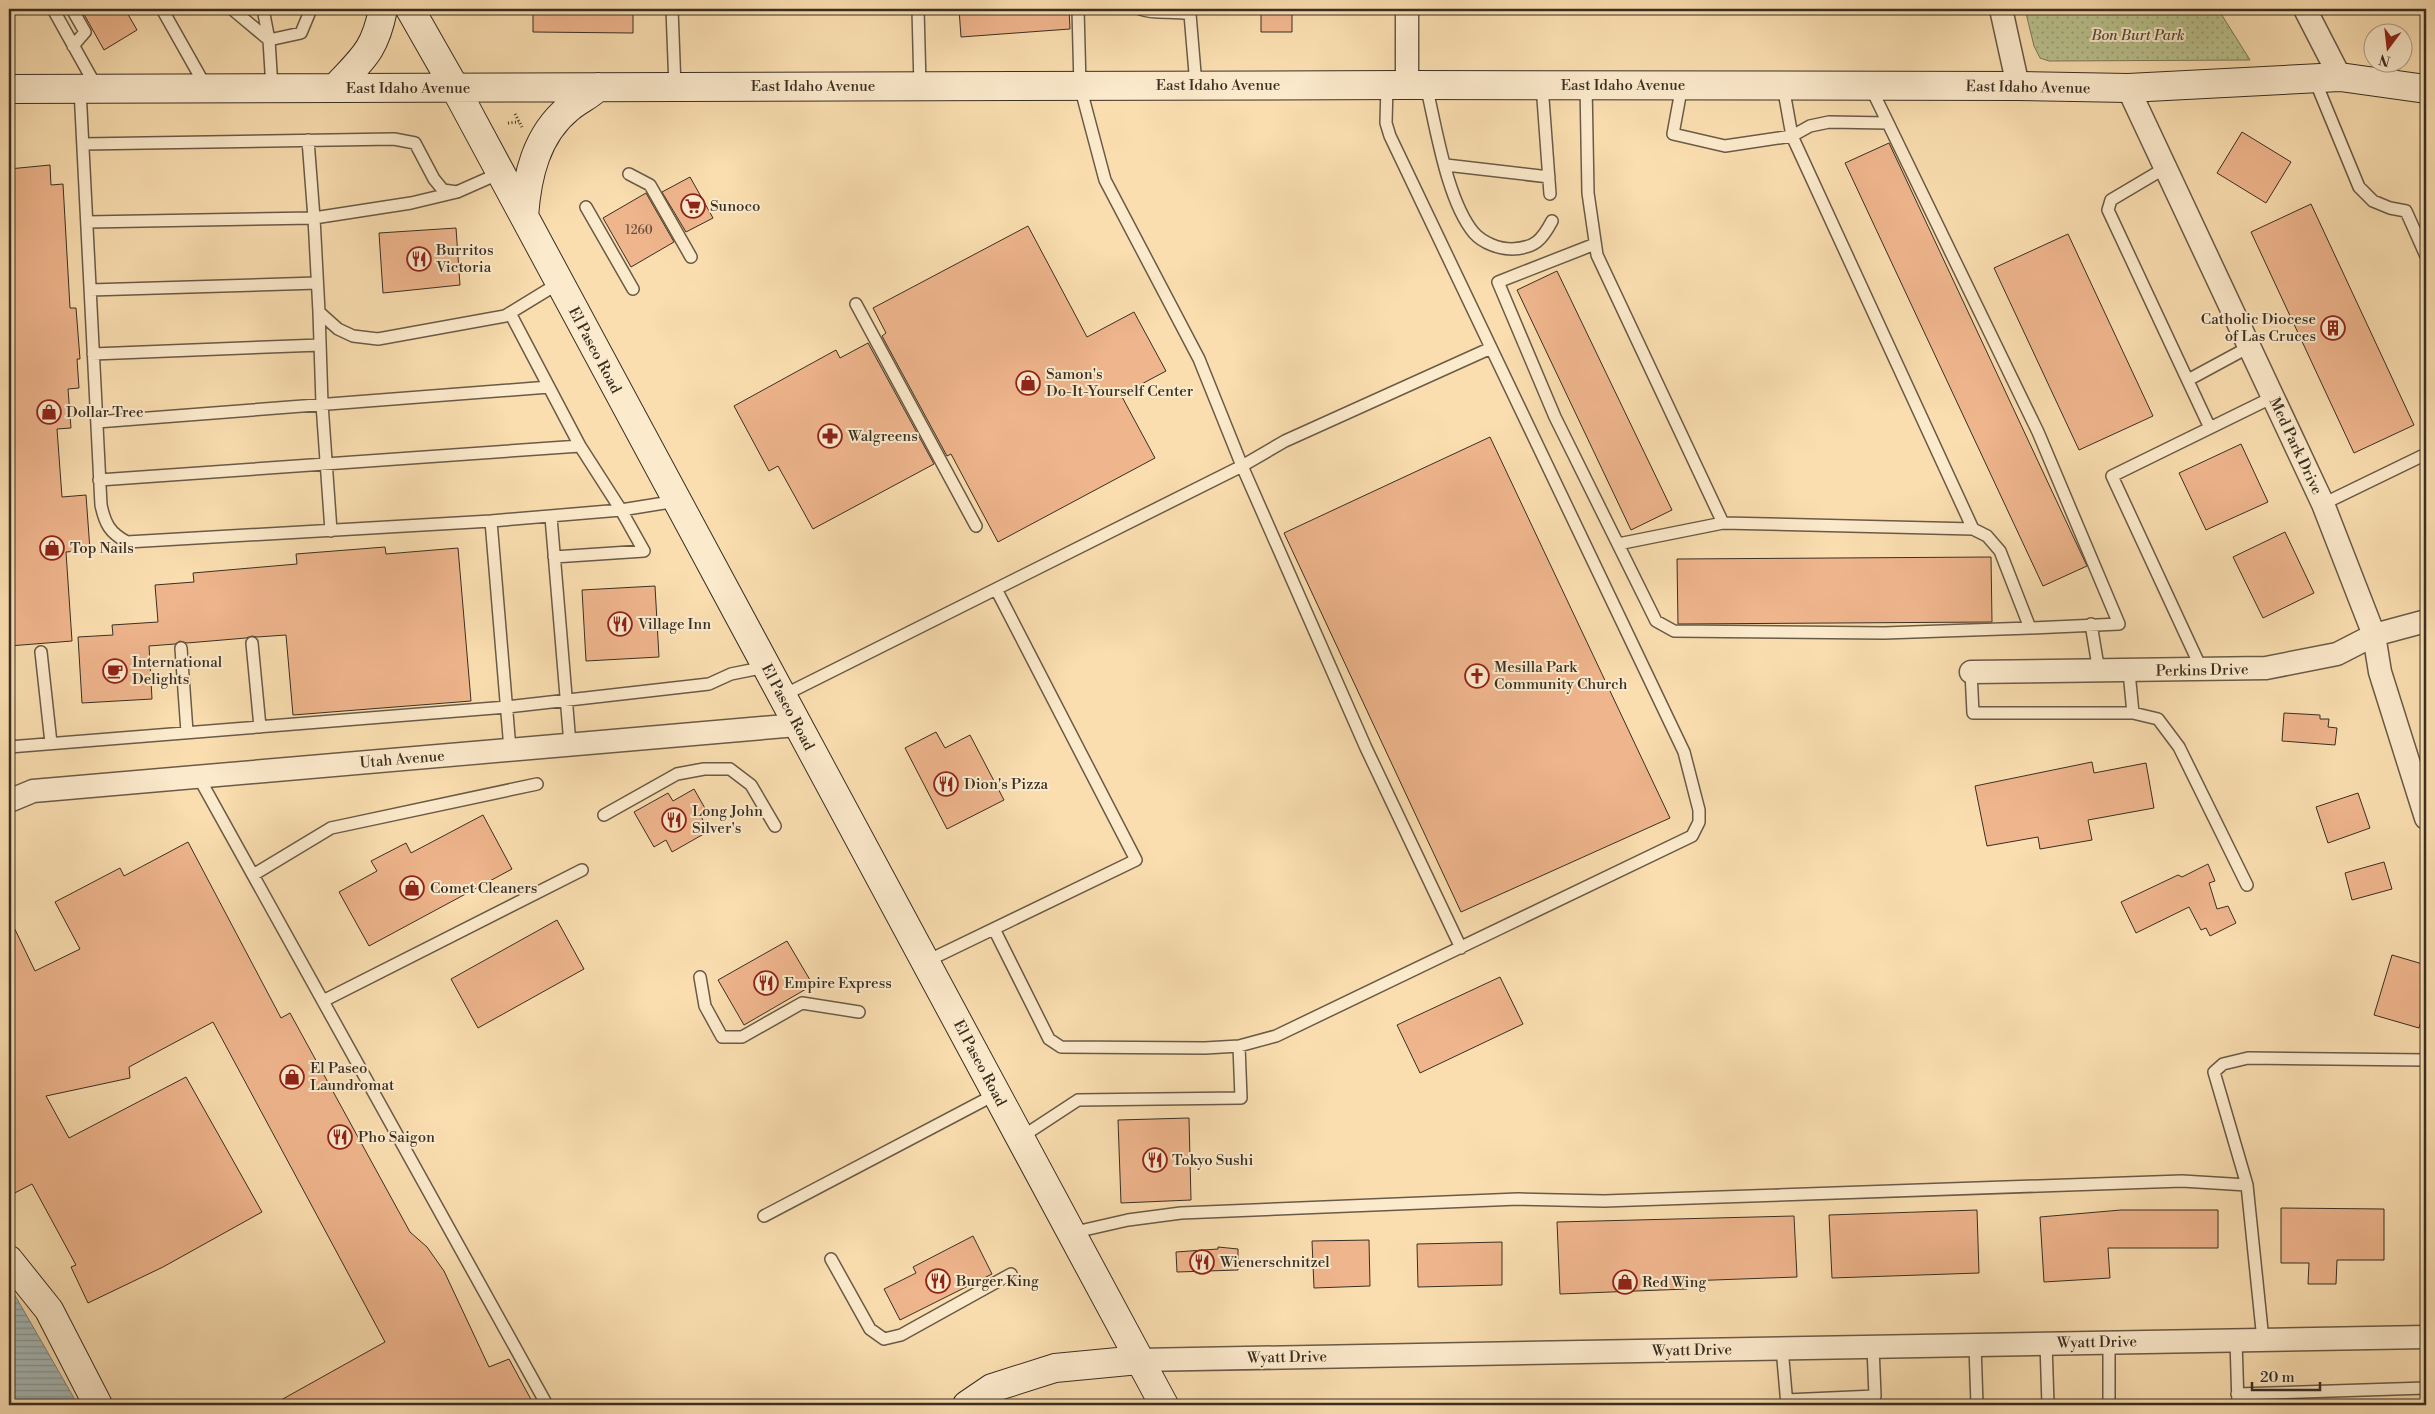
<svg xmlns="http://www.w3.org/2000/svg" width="2435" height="1414" viewBox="0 0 2435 1414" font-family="'Libre Bodoni',serif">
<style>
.park{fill:url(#park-dots);stroke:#7a7858}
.water{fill:url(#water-rules);stroke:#7a827c}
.building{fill:#efb58d;stroke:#392f22}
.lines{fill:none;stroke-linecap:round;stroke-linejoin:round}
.lane-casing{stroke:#695b46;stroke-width:14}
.street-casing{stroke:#695b46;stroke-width:25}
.secondary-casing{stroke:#392f22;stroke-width:30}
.path{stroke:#392f22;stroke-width:3;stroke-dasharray:1 2.5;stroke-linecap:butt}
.lane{stroke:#fceacc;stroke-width:11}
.street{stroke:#fceacc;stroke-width:22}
.secondary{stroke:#fceacc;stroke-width:28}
.labels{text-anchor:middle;stroke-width:4;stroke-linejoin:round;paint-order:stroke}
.number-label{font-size:12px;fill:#66503d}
.park-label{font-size:15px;font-style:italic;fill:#534c38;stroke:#fceacc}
.street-label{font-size:15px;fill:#392f22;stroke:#fceacc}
.poi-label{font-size:15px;fill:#392f22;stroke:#fceacc;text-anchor:start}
</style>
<defs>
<pattern id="park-dots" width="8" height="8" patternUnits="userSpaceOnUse" patternTransform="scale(1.25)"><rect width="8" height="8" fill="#bac28e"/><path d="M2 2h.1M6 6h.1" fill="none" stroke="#989e74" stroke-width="1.8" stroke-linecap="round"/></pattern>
<pattern id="water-rules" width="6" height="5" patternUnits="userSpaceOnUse" patternTransform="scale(1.25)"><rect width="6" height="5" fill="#a5b9b8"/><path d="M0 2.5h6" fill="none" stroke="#879795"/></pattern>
</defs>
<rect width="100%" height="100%" fill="#fadeb0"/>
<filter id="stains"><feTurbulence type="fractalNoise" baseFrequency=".004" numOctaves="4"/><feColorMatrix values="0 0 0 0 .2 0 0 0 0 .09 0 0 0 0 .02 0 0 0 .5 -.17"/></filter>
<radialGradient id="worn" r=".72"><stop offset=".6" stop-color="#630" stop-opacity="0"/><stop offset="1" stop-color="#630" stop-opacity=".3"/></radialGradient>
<path class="park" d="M2025 9H2218L2250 60 2049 61 2040 58 2034 46Z"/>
<path class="water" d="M9 1285 78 1405H9Z"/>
<path class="building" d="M81 9H125L137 30 104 50Z
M533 9H633V33L533 32Z
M959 9H1069L1070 29 961 37Z
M1261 9H1292V32H1261Z
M2242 132 2291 162 2266 203 2217 173Z
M1889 143 2087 566 2043 586 1845 163Z
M50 165 51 185 63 184 70 308H76L80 359H77L79 388 68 389 71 428 57 429 62 497 86 495 90 550 66 552 72 641 9 646V169Z
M690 177 713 218 686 232 662 192Z
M646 193 674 242 631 267 603 218Z
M2311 204 2414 425 2354 453 2251 232Z
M1028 226 1087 337 1134 312 1166 371 1121 395 1155 458 998 542 951 454 947 456 882 336 886 333 873 308Z
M456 228 460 285 383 293 379 233Z
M2068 234 2153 416 2079 450 1994 268Z
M1557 271 1672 510 1631 530 1517 290Z
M868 343 934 464 813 529 778 466 769 471 734 406 836 350 840 358Z
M1490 437 1670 818 1461 912 1284 533Z
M2241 444 2268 502 2206 530 2179 473Z
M2285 532 2314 593 2263 618 2233 557Z
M385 547 386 554 458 548 471 701 293 715 286 635 257 637 252 636 246 638 187 643 180 641 175 644 149 646 152 699 82 703 78 637 113 635 112 625 158 622 155 585 194 582 193 573 297 564 296 554Z
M1991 557 1992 622 1678 624 1677 559Z
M655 586 659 657 586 661 582 590Z
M2284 713 2320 715V719H2329L2328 727 2337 728 2335 745 2282 741Z
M936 732 945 748 970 735 1004 800 947 829 905 748Z
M2092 762 2094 773 2146 763 2154 808 2088 820 2092 840 2040 849 2038 837 1987 846 1975 786Z
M694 789 706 810 699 813 709 831 672 852 666 840 654 847 634 812 668 793 673 801Z
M2358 793 2370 828 2328 843 2316 807Z
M483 815 512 869 369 946 339 892 377 871 371 861 406 843 411 853Z
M188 842 281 1018 290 1013 410 1232 427 1247 444 1271 489 1367 509 1359 534 1405H272L385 1342 213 1022 129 1067 130 1078 46 1096 69 1138 186 1077 262 1212 163 1267 88 1303 71 1267 76 1265 32 1184 9 1196V917L35 971 80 949 55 902 120 868 124 876Z
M2384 862 2392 889 2352 900 2345 873Z
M2208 864 2215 881 2209 883 2217 909 2228 906 2236 923 2210 936 2206 928 2201 930 2189 907 2136 933 2121 902 2178 875 2182 877Z
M557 920 584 969 478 1028 451 979Z
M787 941 813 985 744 1025 718 980Z
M2392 955 2426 965V1004L2419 1028 2374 1015Z
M1500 977 1523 1024 1420 1073 1397 1025Z
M1189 1118 1191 1200 1121 1203 1118 1120Z
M2281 1208 2384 1209V1260H2337L2336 1284H2308L2309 1263H2281Z
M1977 1210 1979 1273 1832 1278 1829 1215Z
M2121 1210H2218V1248H2108L2110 1278 2044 1282 2040 1217Z
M1794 1216 1797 1277 1686 1281 1687 1289 1560 1294 1557 1222Z
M973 1236 992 1274 900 1320 884 1289 916 1273 913 1267Z
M1369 1240 1370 1286 1314 1288 1312 1241Z
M1502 1242V1285L1418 1287 1417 1244Z
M1218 1247 1238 1249V1270L1177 1272 1176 1252 1218 1249Z"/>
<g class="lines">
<g class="lane-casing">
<path id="lane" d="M53 9 97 88
M72 9 85 32 73 46
M162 9 206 87
M232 9 269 40
M263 9 269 40
M672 9 675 87
M918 9 920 86
M1078 9 1080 86 1105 180 1199 359 1242 466 1366 748 1461 948
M1140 9C1156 15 1173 10 1190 14L1196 85
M2314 78 2359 187 2373 201 2390 208 2406 211 2426 256
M1426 85C1436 127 1447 201 1474 233 1483 243 1499 249 1512 249 1535 248 1542 240 1552 221
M1542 85 1550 194
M1586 85 1588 193 1597 255 1723 523 1973 529 1987 536 2000 551 2030 628 2119 624 2038 432 1870 86
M1682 85 1673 134 1725 146 1792 136 1810 126 1829 122 1888 123
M1783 86 1792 136 1973 529
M272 88 269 40 301 33 311 9
M80 89 101 505C105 524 110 533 127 542L491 521 510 749
M83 144 394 139 415 143 434 179 443 190 457 192 500 173
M1446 165 1549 177
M2165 168 2111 200 2108 210 2210 428
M629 174 650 185 691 257
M457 192 411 203 314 218 319 312 338 329 353 336 378 339 505 316 559 283
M586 207 633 289
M87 222 314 218 308 140
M1595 244 1498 282 1555 417 1656 621 1674 631 1884 633 2030 628
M90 290 317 283
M856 304 976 526
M319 312 322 404 331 531
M93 354 320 345
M2188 380 2249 347
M97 422 549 387
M99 480 580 446 510 313
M2323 504 2426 454
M551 517 570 744
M491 521 621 510 677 501
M1618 544 1723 523
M554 557 644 551 621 510 580 446
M2091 624 2099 672
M252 643 260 727
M181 648 187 732
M41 652 51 743
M2202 670 2112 476 2273 397
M1971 672 1973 713H2133L2129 672
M782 696 1242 466 1285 441 1491 348
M2133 713 2158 719 2179 747 2247 885
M9 747 507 707 709 684 731 674 766 667
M198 776 547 1405
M604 815 677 774 704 769H730L751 785 775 826
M253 875 331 828 537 784
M994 929 1049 1039 1061 1047 1205 1048 1239 1046 1276 1036 1692 836 1699 822V810L1684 752 1390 136 1386 123 1387 85
M925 962 1136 860 996 589
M700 977 705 1006 722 1037H742L802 1003 859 1012
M323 1001 582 870
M1020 1138 1078 1100 1241 1098 1239 1046
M2247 1185 2214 1072 2223 1064 2248 1058 2426 1060
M764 1216 996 1094
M1071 1233 1128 1220 1181 1213 1518 1199 1604 1201 2182 1181 2247 1185 2263 1340
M831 1259 870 1329 884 1339 901 1335 1011 1274
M2236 1340 2238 1405
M2046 1343 2048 1405
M1975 1345 1977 1405
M1782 1348 1787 1405
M2237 1394 2426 1388
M1786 1400 1875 1396 1873 1347
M2109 1405V1342"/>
</g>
<g class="street-casing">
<path id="street" d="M1407 9V85
M2001 9 2018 86
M2305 9 2340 77
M2128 88 2323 504 2374 635 2380 672 2426 818
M1971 672 2266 668 2337 654 2374 635 2426 621
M9 801 33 791 797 725
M1139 1360 2426 1337"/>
</g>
<g class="secondary-casing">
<path id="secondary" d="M410 9 455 88 1164 1405
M335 88C362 59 375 51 383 9
M9 89 1407 85 2018 86 2128 88 2340 77 2426 89
M524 216C527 176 536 135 569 108 578 100 589 96 598 87
M9 1260 49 1310 98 1405
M967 1405 992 1388 1055 1368 1139 1360"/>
</g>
<path class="path" d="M515 114 522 127
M508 123 519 122"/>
<use href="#lane" class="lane"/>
<use href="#street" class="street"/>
<use href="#secondary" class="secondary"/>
</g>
<defs>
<g id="supermarket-ring" transform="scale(1.25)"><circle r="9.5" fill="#fceacc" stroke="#8f2418" stroke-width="1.5"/><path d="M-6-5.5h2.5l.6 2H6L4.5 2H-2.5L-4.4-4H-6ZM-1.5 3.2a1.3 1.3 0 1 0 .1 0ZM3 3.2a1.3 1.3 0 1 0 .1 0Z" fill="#8f2418"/></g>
<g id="restaurant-ring" transform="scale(1.25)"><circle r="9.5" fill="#fceacc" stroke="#8f2418" stroke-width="1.5"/><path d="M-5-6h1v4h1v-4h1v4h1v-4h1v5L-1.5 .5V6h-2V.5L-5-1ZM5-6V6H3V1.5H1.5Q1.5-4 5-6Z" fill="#8f2418"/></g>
<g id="building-ring" transform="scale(1.25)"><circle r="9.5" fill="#fceacc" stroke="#8f2418" stroke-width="1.5"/><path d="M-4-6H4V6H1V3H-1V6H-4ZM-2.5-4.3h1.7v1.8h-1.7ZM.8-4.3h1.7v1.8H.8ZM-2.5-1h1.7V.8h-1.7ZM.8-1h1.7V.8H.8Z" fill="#8f2418"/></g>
<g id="shop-ring" transform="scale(1.25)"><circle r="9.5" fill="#fceacc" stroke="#8f2418" stroke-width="1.5"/><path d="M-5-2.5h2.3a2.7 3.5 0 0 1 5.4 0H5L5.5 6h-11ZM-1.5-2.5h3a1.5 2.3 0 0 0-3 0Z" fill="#8f2418"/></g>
<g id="pharmacy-ring" transform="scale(1.25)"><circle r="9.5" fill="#fceacc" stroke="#8f2418" stroke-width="1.5"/><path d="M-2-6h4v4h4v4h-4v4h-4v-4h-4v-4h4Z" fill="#8f2418"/></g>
<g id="cafe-ring" transform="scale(1.25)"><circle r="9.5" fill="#fceacc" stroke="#8f2418" stroke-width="1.5"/><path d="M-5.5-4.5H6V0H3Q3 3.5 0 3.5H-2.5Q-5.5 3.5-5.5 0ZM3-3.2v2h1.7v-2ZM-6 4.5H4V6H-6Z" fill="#8f2418"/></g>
<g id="church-ring" transform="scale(1.25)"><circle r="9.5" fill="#fceacc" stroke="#8f2418" stroke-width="1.5"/><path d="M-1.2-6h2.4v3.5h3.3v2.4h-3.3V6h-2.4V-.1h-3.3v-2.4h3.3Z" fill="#8f2418"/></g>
</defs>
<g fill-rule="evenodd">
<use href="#supermarket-ring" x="693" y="206"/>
<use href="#restaurant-ring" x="419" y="259"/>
<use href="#building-ring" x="2333" y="328"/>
<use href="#shop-ring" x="1028" y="383"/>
<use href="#shop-ring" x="49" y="412"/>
<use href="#pharmacy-ring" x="830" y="436"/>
<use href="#shop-ring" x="52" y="548"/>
<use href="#restaurant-ring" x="620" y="624"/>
<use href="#cafe-ring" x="115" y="671"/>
<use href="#church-ring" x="1477" y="676"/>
<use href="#restaurant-ring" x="946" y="784"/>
<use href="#restaurant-ring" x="674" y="820"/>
<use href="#shop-ring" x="412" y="888"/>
<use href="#restaurant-ring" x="766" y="983"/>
<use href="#shop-ring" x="292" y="1077"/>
<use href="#restaurant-ring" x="340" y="1137"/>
<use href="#restaurant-ring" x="1155" y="1160"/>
<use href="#restaurant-ring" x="1202" y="1262"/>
<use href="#restaurant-ring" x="938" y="1281"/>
<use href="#shop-ring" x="1625" y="1282"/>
</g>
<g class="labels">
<g class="number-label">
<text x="639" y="234">1260</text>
</g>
<g class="park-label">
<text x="2138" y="40">Bon Burt Park</text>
</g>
<g class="street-label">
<text x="1218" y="90">East Idaho Avenue</text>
<text x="1623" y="90">East Idaho Avenue</text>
<text x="813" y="91">East Idaho Avenue</text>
<text transform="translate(2028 87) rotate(1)" y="5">East Idaho Avenue</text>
<text x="408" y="93">East Idaho Avenue</text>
<text transform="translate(595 350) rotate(62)" y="5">El Paseo Road</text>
<text transform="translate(2296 446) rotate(65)" y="5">Med Park Drive</text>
<text transform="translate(2202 670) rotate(-1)" y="5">Perkins Drive</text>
<text transform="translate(788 707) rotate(62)" y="5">El Paseo Road</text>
<text transform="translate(402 759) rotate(-5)" y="5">Utah Avenue</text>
<text transform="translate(980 1063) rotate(62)" y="5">El Paseo Road</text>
<text transform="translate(2097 1342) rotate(-1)" y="5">Wyatt Drive</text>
<text transform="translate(1692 1350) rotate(-1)" y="5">Wyatt Drive</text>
<text transform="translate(1287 1357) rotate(-1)" y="5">Wyatt Drive</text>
</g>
<g class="poi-label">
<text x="710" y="211">Sunoco</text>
<text x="436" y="255">Burritos<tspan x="436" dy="17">Victoria</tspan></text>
<text x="2316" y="324" text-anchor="end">Catholic Diocese<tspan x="2316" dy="17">of Las Cruces</tspan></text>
<text x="1046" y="379">Samon's<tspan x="1046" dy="17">Do-It-Yourself Center</tspan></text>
<text x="66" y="417">Dollar Tree</text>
<text x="848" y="441">Walgreens</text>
<text x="70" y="553">Top Nails</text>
<text x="638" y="629">Village Inn</text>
<text x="132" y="667">International<tspan x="132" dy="17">Delights</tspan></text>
<text x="1494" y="672">Mesilla Park<tspan x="1494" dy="17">Community Church</tspan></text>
<text x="964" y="789">Dion's Pizza</text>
<text x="692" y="816">Long John<tspan x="692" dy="17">Silver's</tspan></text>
<text x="430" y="893">Comet Cleaners</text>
<text x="784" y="988">Empire Express</text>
<text x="310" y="1073">El Paseo<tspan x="310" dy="17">Laundromat</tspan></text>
<text x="358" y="1142">Pho Saigon</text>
<text x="1172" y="1165">Tokyo Sushi</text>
<text x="1220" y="1267">Wienerschnitzel</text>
<text x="956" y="1286">Burger King</text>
<text x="1642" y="1287">Red Wing</text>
</g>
</g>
<rect width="2435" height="1414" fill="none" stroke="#fadeb0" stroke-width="30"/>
<rect x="10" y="10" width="2415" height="1394" fill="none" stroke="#392f22" stroke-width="2.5"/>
<rect x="15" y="15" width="2405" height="1384" fill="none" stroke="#392f22"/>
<g transform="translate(2388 48) rotate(195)"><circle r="24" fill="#fceacc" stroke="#ae9f88"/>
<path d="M0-4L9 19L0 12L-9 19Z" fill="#8f2418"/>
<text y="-8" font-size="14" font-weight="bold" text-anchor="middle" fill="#392f22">N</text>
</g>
<path d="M2252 1382v8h68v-8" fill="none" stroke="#392f22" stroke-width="2.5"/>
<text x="2260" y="1382" font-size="15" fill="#392f22" stroke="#fceacc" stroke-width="4" paint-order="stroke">20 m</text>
<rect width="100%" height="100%" filter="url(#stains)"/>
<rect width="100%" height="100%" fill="url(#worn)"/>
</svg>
